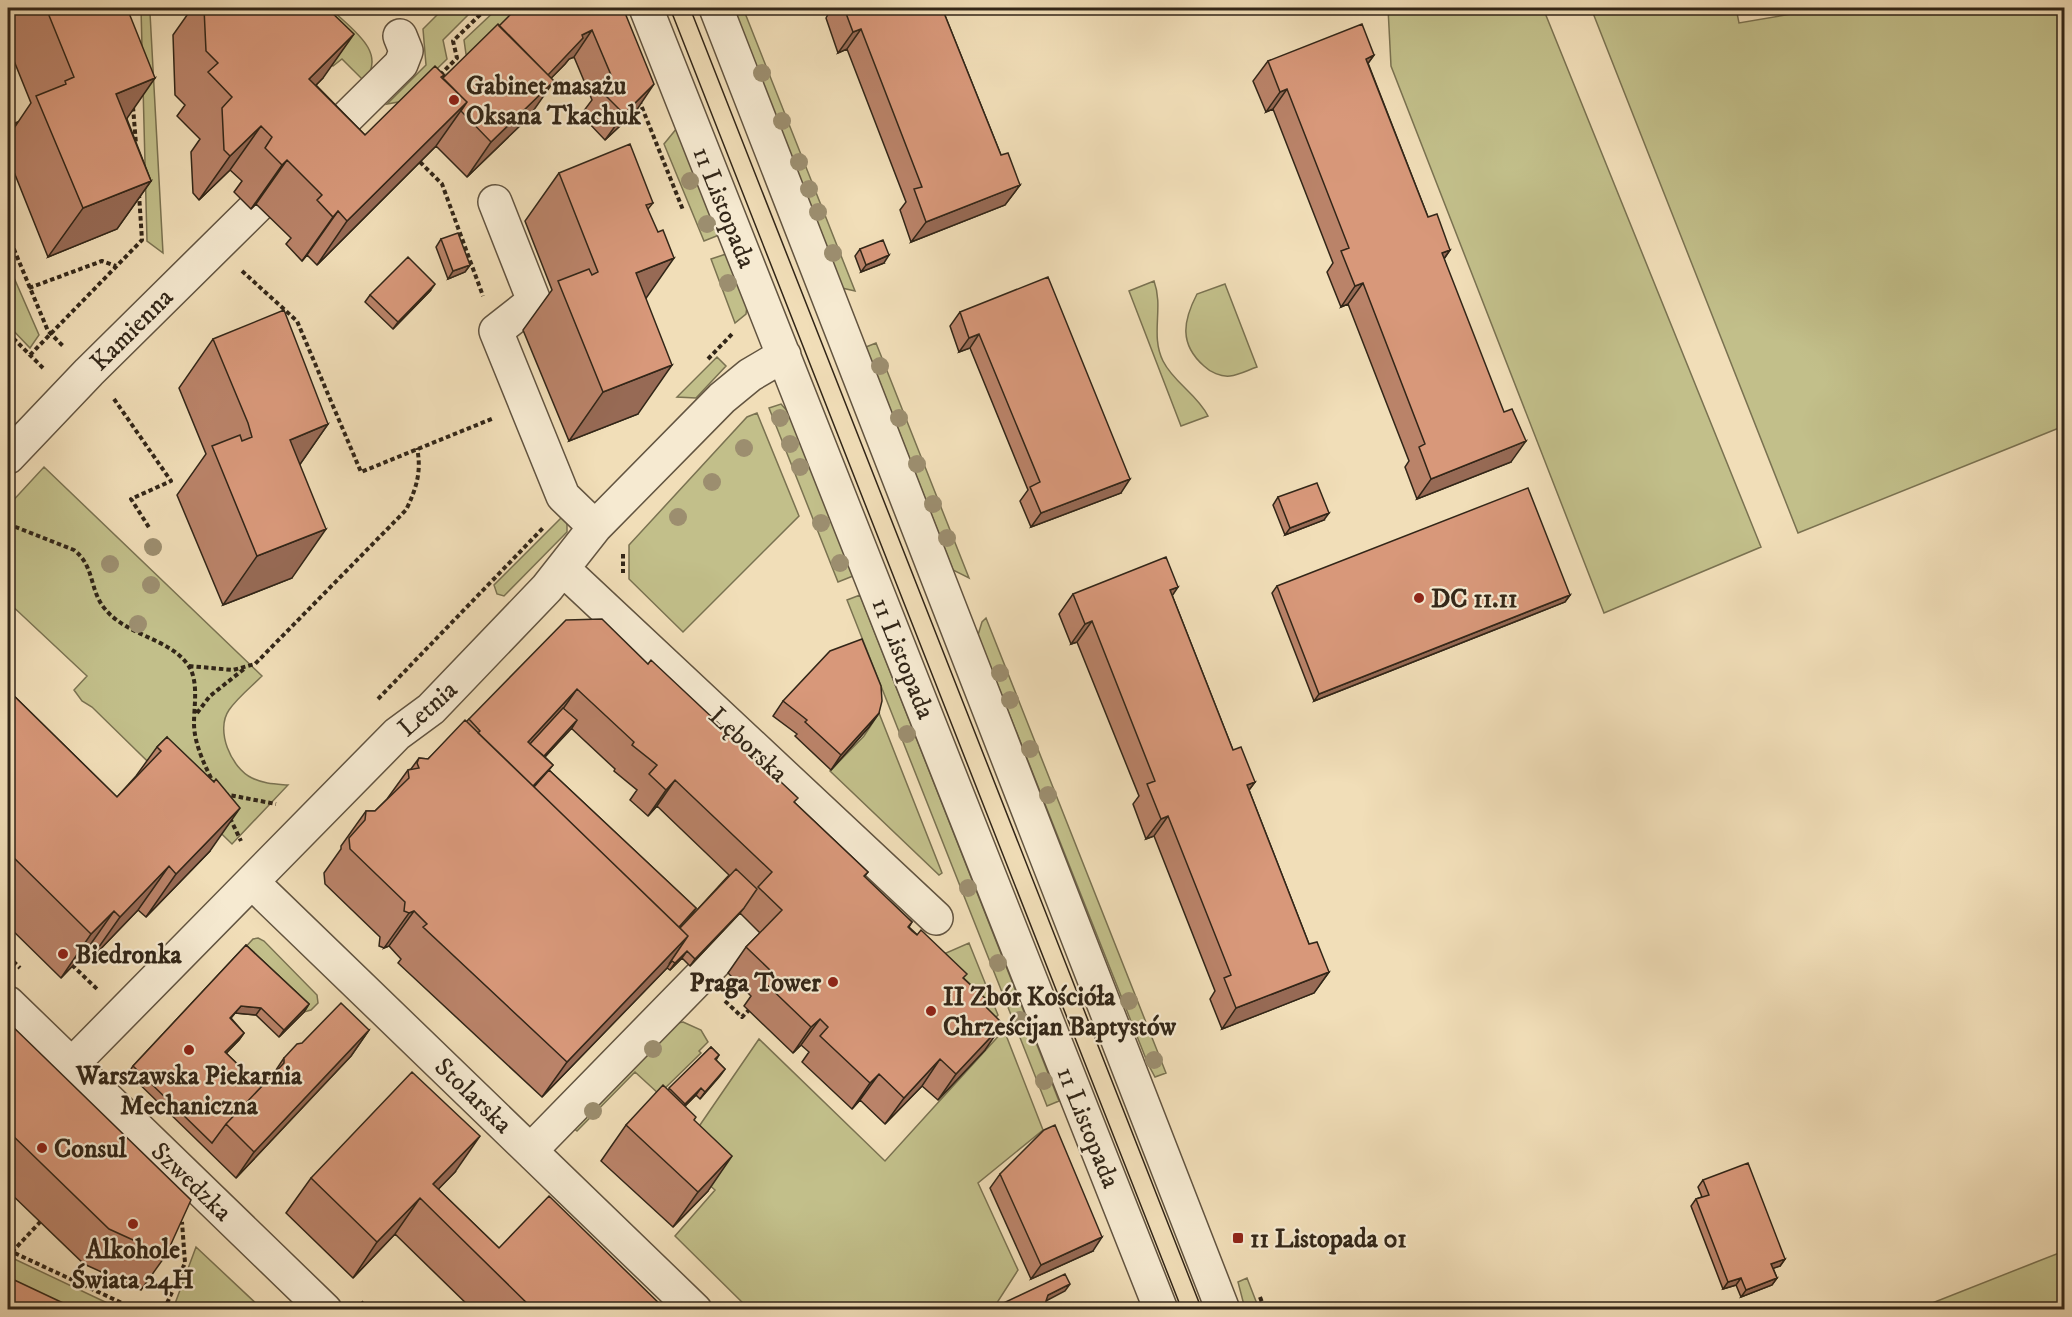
<svg xmlns="http://www.w3.org/2000/svg" width="2072" height="1317" viewBox="0 0 2072 1317" font-family="'IM FELL DW Pica',serif">
<style>
.green{fill:#c2bf8a;stroke:#7a7251;stroke-width:1.5}
.lines{fill:none;stroke-linecap:round;stroke-linejoin:round}
.minor-casing{stroke:#625440;stroke-width:36}
.path{stroke:#322618;stroke-width:4;stroke-dasharray:4.5 3;stroke-linecap:butt}
.minor{stroke:#f6ead1;stroke-width:33}
.tram{stroke:#322618;stroke-width:1.5}
.tree{fill:#9c8e6f}
.wall{fill:#ba8369;stroke:#322618;stroke-width:1.5;fill-rule:evenodd}
.shaded-wall{fill:#976a55;stroke:#322618;stroke-width:1.5}
.building{fill:#d8987a;stroke:#322618;stroke-width:1.5}
.poi-dot{fill:#8f2418;stroke:#f6ead1;stroke-width:2}
.labels{text-anchor:middle;stroke-width:4.5;stroke-linejoin:round;paint-order:stroke}
.poi-label{font-size:26px;font-weight:bold;fill:#322618;stroke:#f6ead1;text-anchor:start}
.street-label{font-size:26px;fill:#322618;stroke:#f6ead1}
</style>
<rect width="100%" height="100%" fill="#f1deb8"/>
<filter id="stains"><feTurbulence type="fractalNoise" baseFrequency=".00333" numOctaves="4"/><feColorMatrix values="0 0 0 0 .2 0 0 0 0 .09 0 0 0 0 .02 0 0 0 .5 -.17"/></filter>
<radialGradient id="worn" r=".72"><stop offset=".6" stop-color="#630" stop-opacity="0"/><stop offset="1" stop-color="#630" stop-opacity=".3"/></radialGradient>
<path class="green" d="M141 8H155L150 13 163 253 147 241Z
M291 8H330C350 28 389 52 364 81L342 59 333 66 323 56Z
M444 8H475L443 40 447 59 404 101 387 104 426 65 423 29Z
M498 8H526L473 60 466 54 464 40Z
M733 8H743L855 291 842 288Z
M1388 8H1543L1761 547 1604 613 1391 66Z
M1591 8H1736L1739 23 1827 8H2064V426L1798 533Z
M677 128 719 235 704 241 664 144Z
M726 254 747 306 746 314 735 323 711 259Z
M8 264 39 335 30 348 8 325Z
M1154 281C1164 308 1150 335 1163 361 1174 383 1197 394 1208 416L1181 426 1129 291Z
M1225 284 1257 367C1248 370 1239 375 1230 376 1221 377 1210 372 1204 366 1179 344 1183 321 1197 294Z
M876 343 969 578 953 570 866 347Z
M717 357 726 366 696 398 677 397Z
M781 404 789 413 853 576 838 582 769 408Z
M757 413 799 516 683 632 629 579V545L747 417Z
M44 467 262 676C251 687 238 697 229 710 215 730 231 768 252 778 264 784 275 784 288 785L232 844 92 707 82 701 74 690 87 676 8 602V525L14 519 8 514V506Z
M562 517 567 521V532L504 596 497 594 494 585Z
M860 595 1059 1101 1047 1106 847 600Z
M986 618 1166 1073 1155 1077 1148 1064 978 635 982 622Z
M879 713 942 873 939 875 830 771 864 736Z
M258 938 264 941 317 995 318 1003 311 1010 304 1012 241 952 253 939Z
M969 943 998 1015 984 1030 930 960Z
M683 1022 701 1030 708 1042 699 1051 701 1053 659 1094 635 1072 577 1131 572 1127 673 1024Z
M1004 1030 1043 1130 978 1183 1018 1270 993 1309H749L675 1236 715 1190 678 1157 759 1039 885 1161Z
M196 1247 262 1309H173Z
M2064 1251V1309H1917Z
M8 1256 120 1309H51L8 1289Z
M1247 1278 1259 1309H1245L1238 1282Z"/>
<g class="lines">
<g class="minor-casing">
<path id="minor" d="M646 8 1161 1310
M716 8 1223 1310
M315 149 401 64 406 51 400 36
M495 202 534 301 496 331 563 496 595 527
M8 457 89 372 258 205
M563 569 936 918
M252 882 695 1310
M8 1003 325 1310
M32 1105 397 734 431 709 547 588 595 527 722 398 750 375 784 355
M531 1150 752 924"/>
</g>
<path class="path" d="M440 75 457 58 453 41 487 8
M639 100 683 210
M133 107 136 144
M8 127 21 122
M420 162 442 184 483 296
M8 235 48 331 63 346
M8 254 15 257
M242 271 297 321 361 472 494 418
M29 288 102 261 116 266
M8 333 43 368
M30 355 142 240 139 194
M708 359 733 333
M114 399 171 481 131 499 150 529
M8 524 74 550C95 566 89 590 105 609 127 636 169 638 188 665 199 680 194 706 194 723 194 744 205 766 214 784
M623 554V573
M189 666 233 670 255 664 406 510C416 489 422 472 417 448
M378 699 543 528
M197 713 210 696 244 669
M224 794 276 804
M230 818 241 841
M8 956 20 968
M72 965 97 989
M725 1001 742 1017 749 1010
M8 1250 137 1310
M12 1252 40 1222
M1260 1297 1265 1310
M361 1302 369 1310
M164 1310 185 1263 182 1222"/>
<use href="#minor" class="minor"/>
<path class="tram" d="M670 8 1182 1310
M690 8 1202 1310"/>
</g>
<g class="tree">
<circle cx="762" cy="73" r="9"/>
<circle cx="782" cy="121" r="9"/>
<circle cx="799" cy="162" r="9"/>
<circle cx="690" cy="181" r="9"/>
<circle cx="809" cy="189" r="9"/>
<circle cx="818" cy="212" r="9"/>
<circle cx="707" cy="224" r="9"/>
<circle cx="833" cy="253" r="9"/>
<circle cx="728" cy="283" r="9"/>
<circle cx="880" cy="366" r="9"/>
<circle cx="780" cy="418" r="9"/>
<circle cx="899" cy="418" r="9"/>
<circle cx="790" cy="444" r="9"/>
<circle cx="744" cy="448" r="9"/>
<circle cx="917" cy="464" r="9"/>
<circle cx="800" cy="467" r="9"/>
<circle cx="712" cy="482" r="9"/>
<circle cx="933" cy="504" r="9"/>
<circle cx="678" cy="517" r="9"/>
<circle cx="821" cy="523" r="9"/>
<circle cx="947" cy="538" r="9"/>
<circle cx="153" cy="547" r="9"/>
<circle cx="840" cy="563" r="9"/>
<circle cx="110" cy="564" r="9"/>
<circle cx="151" cy="585" r="9"/>
<circle cx="138" cy="624" r="9"/>
<circle cx="1000" cy="673" r="9"/>
<circle cx="1010" cy="700" r="9"/>
<circle cx="907" cy="734" r="9"/>
<circle cx="1030" cy="749" r="9"/>
<circle cx="1048" cy="795" r="9"/>
<circle cx="968" cy="888" r="9"/>
<circle cx="998" cy="963" r="9"/>
<circle cx="1129" cy="1001" r="9"/>
<circle cx="1020" cy="1020" r="9"/>
<circle cx="653" cy="1049" r="9"/>
<circle cx="1154" cy="1060" r="9"/>
<circle cx="1044" cy="1081" r="9"/>
<circle cx="593" cy="1111" r="9"/>
</g>
<path class="wall" d="M8 8H127V119L151 181 117 229 48 257 8 157V137L31 103 8 46Z
M192 8H327L323 78 316 85 365 135 444 75 443 78 499 26 623 8 636 111 605 140 584 118 583 112 592 100 574 57 569 59 565 64 551 78 529 117 467 177 436 146 317 265 307 255 302 261 286 244 291 238 256 204 251 209 234 192 242 181 230 170 199 200 193 193 191 152 200 139 177 116 185 105 175 95 173 35Z
M831 8H942L1001 155 1020 185 1005 205 911 242 900 210 906 202 847 49 838 53 826 18 831 9Z
M1374 55 1368 63 1428 217 1450 250 1444 259 1511 462 1417 499 1405 467 1409 461 1348 304 1341 307 1327 272 1333 263 1273 109 1266 112 1253 81 1268 61Z
M559 173 653 203 648 209 646 299 638 414 569 441 523 330 552 290 525 221Z
M441 239 470 265 465 272 448 279 436 247Z
M860 249 884 263 861 272 855 256Z
M430 291 393 329 365 302 370 295Z
M960 312 1121 493 1031 527 1020 501 1028 490 970 348 959 352 950 326Z
M213 339 328 424 300 464 292 578 223 605 177 495 206 454 179 388Z
M1278 497 1324 520 1285 535 1273 505Z
M1277 586 1570 595 1565 602 1314 701 1272 593Z
M1073 594 1172 595 1233 750 1255 782 1249 790 1309 944 1329 972 1314 993 1222 1029 1210 999 1215 991 1154 836 1146 839 1133 804 1139 796 1077 642 1071 644 1059 614Z
M648 664 868 872 864 877 912 922 909 927 989 1002 986 1007 985 1050 938 1100 922 1086 885 1124 860 1100 852 1109 802 1062 809 1052 801 1045 793 1053 744 1006 751 996 728 973 746 947 760 933 740 913 690 966 682 958 670 970 667 968 664 971 542 1097 398 963 401 959 389 946 384 948 379 946 380 937 325 884 324 873 341 849V846L366 811H375L387 799 408 770 411 769 419 758 428 759 469 719ZM571 728 615 769 614 771 637 790 630 800 648 816 657 806 729 875 686 922 696 908 549 770 553 765 545 757Z
M8 690 117 797 136 776 157 747 167 737 210 851 146 917 138 910 89 961 83 955 61 978 8 926Z
M783 701 879 713 869 727 831 770 795 736 797 734 773 716Z
M246 945 309 1004 304 1012 279 1037 256 1015 235 1013 231 1018 244 1033 239 1040 226 1053 261 1087 272 1076 284 1058 369 1030 351 1056 236 1178 128 1073 133 1066Z
M8 1022 166 1255 141 1290 84 1264 8 1191Z
M711 1047 719 1055 716 1060 725 1069 700 1099 696 1095 685 1106 694 1120 708 1191 673 1227 601 1161 626 1125 668 1090Z
M455 1172 438 1189 499 1248 666 1310H473L395 1234 353 1278 286 1213 311 1178Z
M1000 1174 1093 1251 1031 1279 990 1188Z
M1703 1180 1785 1259 1780 1266 1773 1268 1777 1278 1772 1285 1741 1297 1736 1285 1723 1289 1691 1206 1696 1199 1702 1197 1698 1187Z"/>
<path class="shaded-wall" d="M861 29 847 49 838 53 853 32Z
M592 30 574 57 569 59 565 64 522 108 540 82 582 35Z
M354 34 323 78 278 123 309 79Z
M1374 55 1359 76 1366 59Z
M155 78 121 127 116 94Z
M554 81 529 117 467 177 491 142Z
M654 84 636 111 605 140 624 114Z
M1287 89 1273 109 1266 112 1280 92Z
M467 102 436 146 317 265 347 221Z
M261 126 230 170 199 200 230 156Z
M287 160 256 204 251 209 282 165Z
M151 181 117 229 48 257 83 208Z
M1020 185 1005 205 911 242 926 222Z
M338 211 307 255 302 261 333 217Z
M1450 250 1436 270 1442 253Z
M889 255 884 263 861 272 866 265Z
M674 258 640 307 636 273Z
M470 265 465 272 448 279 453 271Z
M1363 283 1348 304 1341 307 1355 286Z
M435 284 430 291 393 329 398 322Z
M979 334 970 348 959 352 969 338Z
M672 365 638 414 569 441 603 392Z
M328 424 294 473 290 440Z
M1526 441 1511 462 1417 499 1431 479Z
M1130 479 1121 493 1031 527 1041 513Z
M1329 513 1324 520 1285 535 1290 528Z
M326 529 292 578 223 605 257 556Z
M1178 587 1164 608 1170 590Z
M1570 595 1565 602 1314 701 1319 694Z
M1092 621 1077 642 1071 644 1085 624Z
M577 689 558 716 516 762 528 742Z
M879 713 869 727 831 770 841 755Z
M577 720 572 728 523 780 528 773Z
M675 780 657 806 648 816 666 790Z
M1255 782 1240 802 1247 785Z
M240 808 210 851 146 917 176 874Z
M1168 816 1154 836 1146 839 1161 819Z
M169 866 138 910 89 961 120 917Z
M696 908 681 929 666 940Z
M744 908 740 913 690 966 695 959Z
M114 911 83 955 61 978 91 934Z
M414 911 389 946 384 948 409 913Z
M688 936 667 968 542 1097 567 1062Z
M687 951 682 958 670 970 675 963Z
M1329 972 1314 993 1222 1029 1236 1008Z
M309 1004 304 1012 279 1037 284 1030Z
M241 1006 261 1008 256 1015 235 1013 225 1025Z
M820 1019 801 1045 793 1053 811 1027Z
M1003 1024 985 1050 938 1100 956 1074Z
M369 1030 351 1056 236 1178 254 1152Z
M244 1033 239 1040 220 1060 225 1052Z
M940 1059 922 1086 885 1124 904 1098Z
M725 1069 720 1076 700 1099 705 1092Z
M879 1074 860 1100 852 1109 870 1083Z
M701 1088 696 1095 679 1112 685 1104Z
M480 1136 455 1172 425 1203 433 1184Z
M732 1156 708 1191 673 1227 698 1192Z
M420 1198 395 1234 353 1278 377 1242Z
M1102 1237 1093 1251 1031 1279 1041 1265Z
M1785 1259 1780 1266 1766 1271 1771 1264Z
M1741 1278 1736 1285 1723 1289 1728 1282Z
M1777 1278 1772 1285 1741 1297 1746 1290Z
M1070 1284 1065 1291 1042 1303 1048 1295Z"/>
<path class="building" d="M46 8H127L155 78 116 94 151 181 83 208 36 96 66 84 65 81 74 77Z
M204 8H327L354 34 309 79 365 135 435 66 444 75 441 77 467 102 347 221 338 211 333 217 317 200 322 195 287 160 282 165 265 148 272 137 261 126 230 156 224 150 222 108 232 97 208 72 218 63 206 51Z
M517 8H623L654 84 624 114 602 92V86L611 75 592 30 582 35 583 38 548 75 499 26Z
M844 8H942L1001 155 1008 153 1020 185 926 222 914 189 922 187 861 29 853 32Z
M498 24 554 81 491 142 461 111 467 102 443 78Z
M1362 24 1374 55 1366 59 1428 217 1437 214 1450 250 1442 253 1504 412 1512 409 1526 441 1431 479 1419 447 1425 444 1363 283 1355 286 1341 251 1349 248 1287 89 1280 92 1268 61Z
M630 144 653 203 646 205 658 232 663 230 674 258 636 273 672 365 603 392 558 281 589 269 592 275 598 272 559 173Z
M458 233 470 265 453 271 441 239Z
M883 240 889 255 866 265 860 249Z
M408 257 435 284 398 322 370 295Z
M1048 277 1130 479 1041 513 1030 487 1040 482 979 334 969 338 960 312Z
M284 310 328 424 290 440 326 529 257 556 212 446 240 435 242 441 252 437 248 423 213 339Z
M1317 483 1329 513 1290 528 1278 497Z
M1528 488 1570 595 1319 694 1277 586Z
M1166 557 1178 587 1170 590 1233 750 1241 747 1255 782 1247 785 1309 944 1317 942 1329 972 1236 1008 1224 978 1231 975 1168 816 1161 819 1147 784 1155 781 1092 621 1085 624 1073 594Z
M602 619 648 664 651 660 798 798 794 802 868 872 864 876 912 922 908 927 912 931 917 935 921 930 967 974 963 978 989 1002 985 1006 1003 1024 956 1074 940 1059 904 1098 879 1074 870 1083 820 1036 828 1027 820 1019 811 1027 762 980 771 971 746 947 782 910 758 887 772 872 675 780 666 790 649 774 657 765 632 745 634 742 577 689 528 742 553 765 533 786 478 733 480 731 469 719 566 620Z
M862 639 881 686 882 701 879 713 841 755 805 722 807 720 783 701 830 651Z
M8 690 117 797 161 751 157 747 167 737 214 782 216 779 240 808 176 874 169 866 120 917 114 911 91 934 8 852Z
M563 708 577 720 544 756 530 744Z
M465 720 688 936 567 1062 423 927 427 924 414 911 409 913 404 911 405 902 350 849 349 838 365 820 366 811H375L409 778 408 770 419 768 417 763 419 758 428 759Z
M549 770 696 908 679 927 534 787Z
M736 869 757 889 744 908 695 959 687 951 675 963 672 961 669 964 688 936 680 928Z
M246 945 309 1004 284 1030 261 1008 241 1006 230 1018 244 1033 225 1052 261 1087 226 1124 212 1143 133 1066Z
M341 1003 369 1030 254 1152 226 1124 284 1063V1058L297 1044 302 1043Z
M8 1022 191 1200 166 1255 109 1229 8 1131Z
M711 1047 719 1055 715 1059 725 1069 705 1092 701 1088 685 1104 669 1088Z
M412 1072 480 1136 433 1184 499 1248 549 1196 666 1310H534L420 1198 377 1242 311 1178Z
M663 1085 696 1117 694 1120 732 1156 698 1192 626 1125Z
M1055 1125 1102 1237 1041 1265 1000 1174 1044 1130Z
M1748 1163 1785 1259 1771 1264 1777 1278 1746 1290 1741 1278 1728 1282 1696 1199 1709 1195 1703 1180Z
M1065 1274 1070 1284 1048 1295 1043 1310H997L995 1307Z
M8 1277 78 1310H8Z"/>
<g class="poi-dot">
<circle cx="454" cy="100" r="6"/>
<circle cx="1419" cy="598" r="6"/>
<circle cx="63" cy="954" r="6"/>
<circle cx="833" cy="982" r="6"/>
<circle cx="931" cy="1011" r="6"/>
<circle cx="189" cy="1050" r="6"/>
<circle cx="42" cy="1148" r="6"/>
<circle cx="133" cy="1224" r="6"/>
<rect x="1232" y="1232" width="12" height="12" rx="3"/>
</g>
<g class="labels">
<g class="poi-label">
<text x="466" y="94">Gabinet masażu<tspan x="466" dy="30">Oksana Tkachuk</tspan></text>
<text x="1431" y="607">DC 11.11</text>
<text x="75" y="963">Biedronka</text>
<text x="821" y="991" text-anchor="end">Praga Tower</text>
<text x="943" y="1005">II Zbór Kościóła<tspan x="943" dy="30">Chrześcijan Baptystów</tspan></text>
<text x="189" y="1084" text-anchor="middle">Warszawska Piekarnia<tspan x="189" dy="30">Mechaniczna</tspan></text>
<text x="54" y="1157">Consul</text>
<text x="1250" y="1247">11 Listopada 01</text>
<text x="133" y="1258" text-anchor="middle">Alkohole<tspan x="133" dy="30">Świata 24H</tspan></text>
</g>
<g class="street-label">
<text transform="translate(725 207) rotate(68)" y="9">11 Listopada</text>
<text transform="translate(131 329) rotate(-45)" y="9">Kamienna</text>
<text transform="translate(904 658) rotate(68)" y="9">11 Listopada</text>
<text transform="translate(427 708) rotate(-42)" y="9">Letnia</text>
<text transform="translate(749 744) rotate(43)" y="9">Lęborska</text>
<text transform="translate(474 1095) rotate(44)" y="9">Stolarska</text>
<text transform="translate(1089 1127) rotate(68)" y="9">11 Listopada</text>
<text transform="translate(192 1181) rotate(44)" y="9">Szwedzka</text>
</g>
</g>
<rect width="2072" height="1317" fill="none" stroke="#f1deb8" stroke-width="30"/>
<rect x="9" y="9" width="2054" height="1299" fill="none" stroke="#322618" stroke-width="3"/>
<rect x="15" y="15" width="2042" height="1287" fill="none" stroke="#322618" stroke-width="1.5"/>
<rect width="100%" height="100%" filter="url(#stains)"/>
<rect width="100%" height="100%" fill="url(#worn)"/>
</svg>
